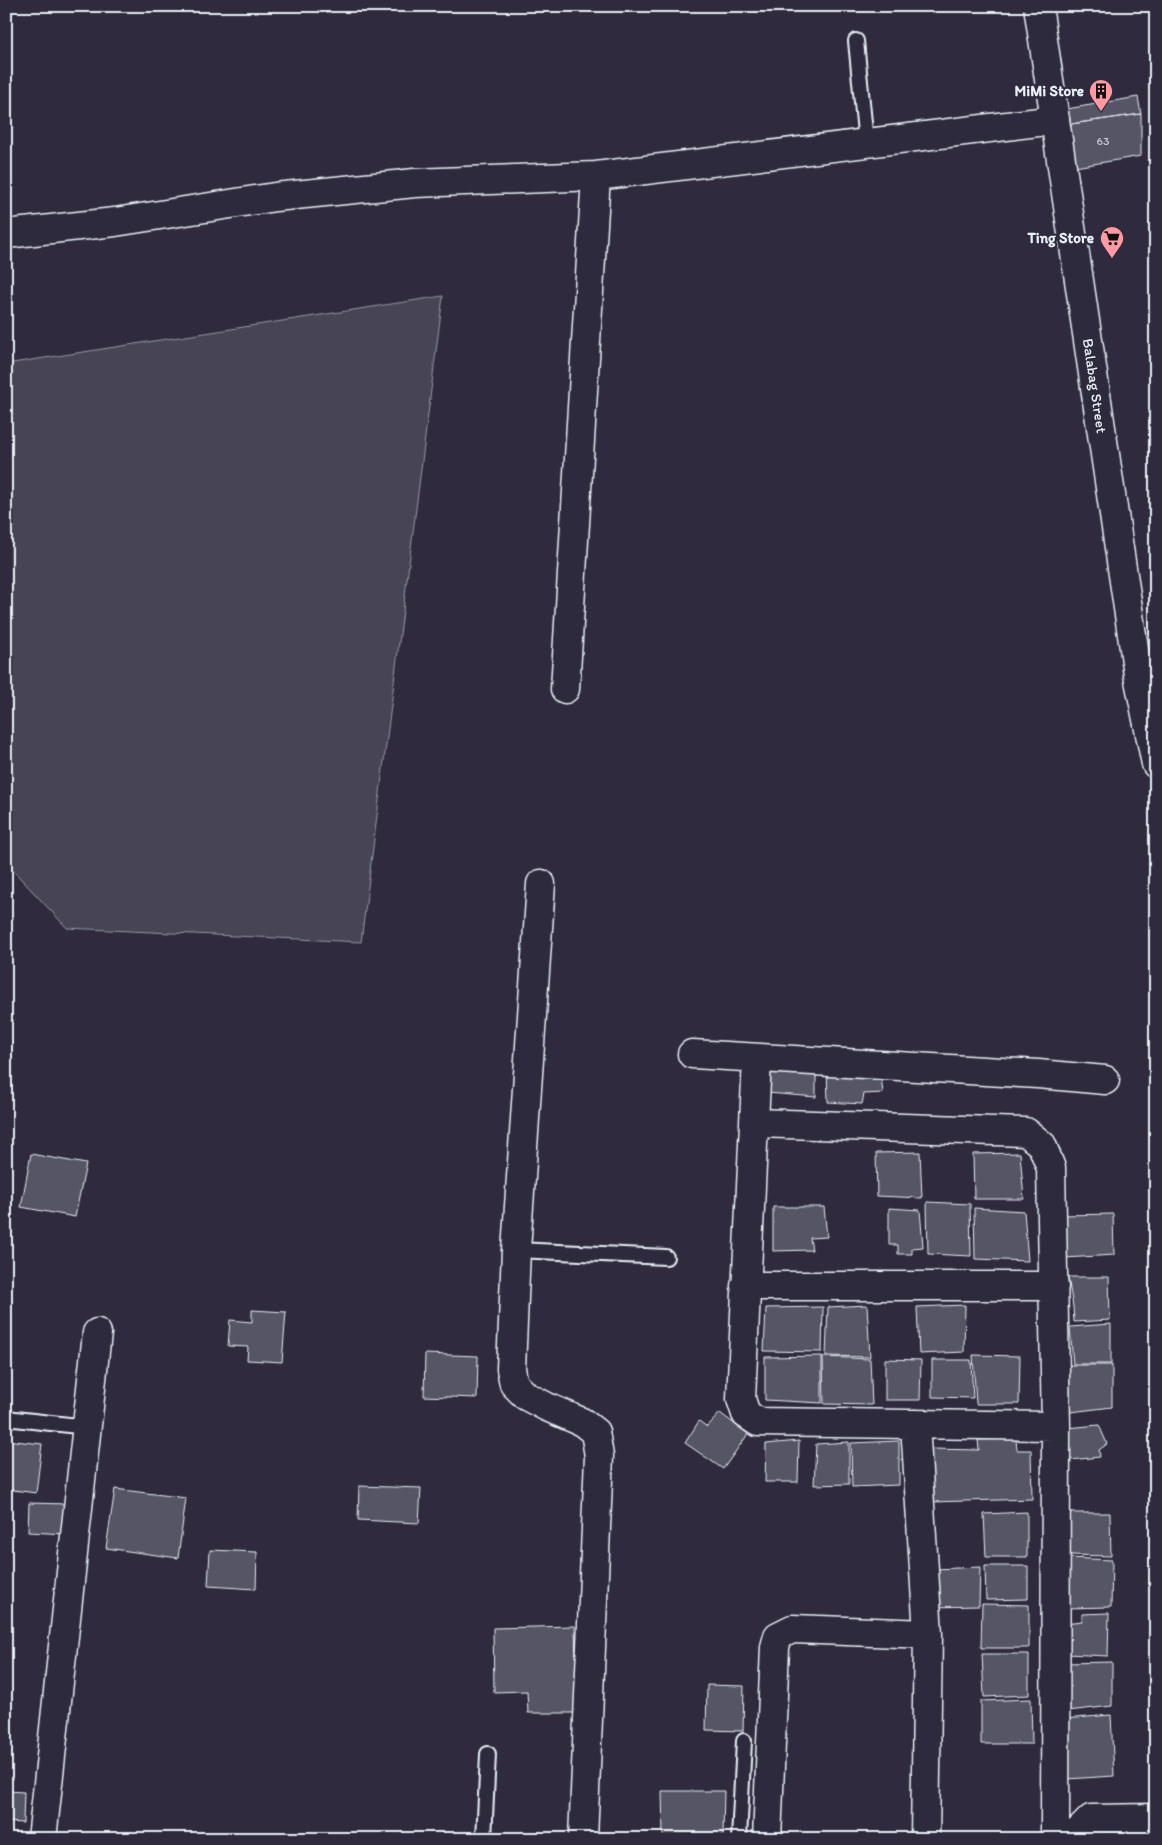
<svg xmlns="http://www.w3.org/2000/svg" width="1162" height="1845" viewBox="0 0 1162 1845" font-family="Itim,sans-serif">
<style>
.green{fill:#464455;stroke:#979aa6}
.building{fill:#575565;stroke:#e8f1f8}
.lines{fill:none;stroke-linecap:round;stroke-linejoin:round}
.service-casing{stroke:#e8f1f8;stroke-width:18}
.minor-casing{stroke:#e8f1f8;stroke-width:31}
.tertiary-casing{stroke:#e8f1f8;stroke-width:31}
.service{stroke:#2f2a3d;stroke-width:14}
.minor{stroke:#2f2a3d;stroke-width:28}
.tertiary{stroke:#2f2a3d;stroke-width:28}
.labels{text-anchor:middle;stroke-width:4.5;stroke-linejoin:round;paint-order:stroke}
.number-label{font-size:12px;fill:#c4cad3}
.poi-label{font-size:15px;font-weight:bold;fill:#e8f1f8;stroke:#2f2a3d;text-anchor:end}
.street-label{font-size:15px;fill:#e8f1f8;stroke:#2f2a3d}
</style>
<rect width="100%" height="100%" fill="#2f2a3d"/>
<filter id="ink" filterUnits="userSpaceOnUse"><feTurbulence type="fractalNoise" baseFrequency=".02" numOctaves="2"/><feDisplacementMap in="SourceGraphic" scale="10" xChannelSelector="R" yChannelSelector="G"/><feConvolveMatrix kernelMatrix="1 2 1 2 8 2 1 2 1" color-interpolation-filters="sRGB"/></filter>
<g filter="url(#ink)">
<path class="green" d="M443 296 361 942 67 928 6 863V364Z"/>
<path class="building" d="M1138 97 1141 114 1064 125 1061 110Z
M1141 114V156L1069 168 1064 125Z
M769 1064 816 1065V1097L767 1093Z
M827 1068 880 1069 883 1093 864 1094 862 1104 828 1102Z
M920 1152 922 1198 877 1196 876 1153Z
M1020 1153 1024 1199H974L973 1154Z
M31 1154 86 1164 75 1217 21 1207Z
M927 1202 970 1204 971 1256 928 1254Z
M773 1207H824L827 1237 810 1238 812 1250 773 1251Z
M889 1208 920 1210 923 1247 912 1248V1254H898V1245H889Z
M974 1208 1024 1211 1028 1261 975 1259Z
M1113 1214 1114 1255 1065 1258 1063 1215Z
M1068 1277H1109L1110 1320 1074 1322 1073 1307Z
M867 1305 870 1357 826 1356 828 1307Z
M965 1305 964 1352 919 1354 917 1307Z
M823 1307 822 1352 764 1351 766 1308Z
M252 1310 286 1312 282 1362 247 1360 248 1347 228 1346 230 1320 252 1322Z
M1111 1324V1364H1073L1070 1327Z
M425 1354 478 1356 477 1398 424 1396Z
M973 1355 1020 1356 1019 1404H976Z
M822 1356V1403L765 1400V1357Z
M823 1357 870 1359 872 1405 824 1404Z
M885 1359 921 1360 920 1400H885Z
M932 1360H971L973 1398 932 1397Z
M1061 1365H1112V1407L1062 1413Z
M720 1413 748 1434 723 1469 685 1443 699 1421 707 1427Z
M1099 1425 1107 1444 1099 1450 1100 1457 1070 1460 1067 1428Z
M1016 1439 1017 1450H1031L1032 1499 931 1502 930 1449 979 1450 978 1440Z
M6 1440 42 1444 36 1493 6 1489Z
M799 1441 798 1482H765L766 1444Z
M899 1441V1485L852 1487 851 1443Z
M849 1442V1484L814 1485 816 1444Z
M359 1486 421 1488 419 1523 358 1520Z
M115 1489 186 1498 178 1558 106 1548Z
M29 1503 68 1504 67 1534 28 1532Z
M1027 1512V1557H986L984 1514Z
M1066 1513H1110L1111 1556 1069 1555Z
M210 1550 257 1552 256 1589 208 1586Z
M1068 1558 1112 1560 1111 1607 1066 1608Z
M985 1566H1028V1599L986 1600Z
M980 1567 979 1606 933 1607 936 1569Z
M982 1604 1029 1605V1648H981Z
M1109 1613 1108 1656 1066 1654 1064 1623 1082 1621V1614Z
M575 1626 577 1713H528L527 1691 494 1692 493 1628Z
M982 1654H1029V1695L984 1697Z
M1112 1662V1706L1068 1711 1065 1663Z
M707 1685 744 1686 743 1731 706 1730Z
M1031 1699 1032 1744H981V1701Z
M1111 1715 1114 1776 1067 1779 1064 1719Z
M6 1791 24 1792 23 1823 6 1822Z
M662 1791H724L723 1837H663Z"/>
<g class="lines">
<g class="service-casing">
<path id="service" d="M856 41 866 143
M516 1250 666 1257
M6 1418 87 1427
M484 1839 488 1754
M739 1839 744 1741"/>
</g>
<g class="minor-casing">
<path id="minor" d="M6 234 115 222 275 197 415 183 596 176 1055 120
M565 689 596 176
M541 884 516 1250 511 1369 514 1384 526 1396 547 1407 582 1422 595 1432 599 1456 583 1839
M692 1054 1038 1074 1105 1080
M757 1059 741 1399 746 1414 758 1422 1056 1426
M754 1123 1026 1132 1042 1145 1051 1168 1056 1426 1055 1839
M745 1286H1054
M915 1424 928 1634 925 1839
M42 1839 97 1333
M767 1839 775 1647 778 1636 792 1629 928 1634
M1087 1839 1079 1831 1091 1819 1156 1818"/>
</g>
<g class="tertiary-casing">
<g id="tertiary">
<path id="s1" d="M1038 6 1138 675 1156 764"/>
</g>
</g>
<use href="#service" class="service"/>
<use href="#minor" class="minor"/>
<use href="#tertiary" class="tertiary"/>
</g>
</g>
<defs>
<g id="building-pin" transform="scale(1.25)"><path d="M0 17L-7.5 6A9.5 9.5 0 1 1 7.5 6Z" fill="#ff9aa2" stroke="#2f2a3d"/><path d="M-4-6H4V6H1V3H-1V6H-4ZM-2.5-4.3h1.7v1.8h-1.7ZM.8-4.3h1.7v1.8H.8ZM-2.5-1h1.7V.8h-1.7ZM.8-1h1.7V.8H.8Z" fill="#111"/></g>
<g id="supermarket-pin" transform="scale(1.25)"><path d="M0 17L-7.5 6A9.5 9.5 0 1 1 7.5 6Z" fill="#ff9aa2" stroke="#2f2a3d"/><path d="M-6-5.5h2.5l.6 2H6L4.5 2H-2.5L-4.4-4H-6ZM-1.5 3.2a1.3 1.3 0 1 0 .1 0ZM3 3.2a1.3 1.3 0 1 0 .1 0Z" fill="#111"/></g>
</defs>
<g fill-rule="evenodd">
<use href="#building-pin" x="1101" y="91"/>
<use href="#supermarket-pin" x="1112" y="238"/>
</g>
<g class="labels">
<g class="number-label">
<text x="1103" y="145">63</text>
</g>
<g class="poi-label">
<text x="1084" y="96">MiMi Store</text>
<text x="1094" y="243">Ting Store</text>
</g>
<g class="street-label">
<text dy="5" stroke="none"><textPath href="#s1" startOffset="384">Balabag Street</textPath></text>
</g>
</g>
<rect width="1162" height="1845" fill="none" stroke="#2f2a3d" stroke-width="25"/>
<rect x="12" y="12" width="1137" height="1820" fill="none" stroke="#e8f1f8" stroke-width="2" filter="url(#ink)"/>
</svg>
